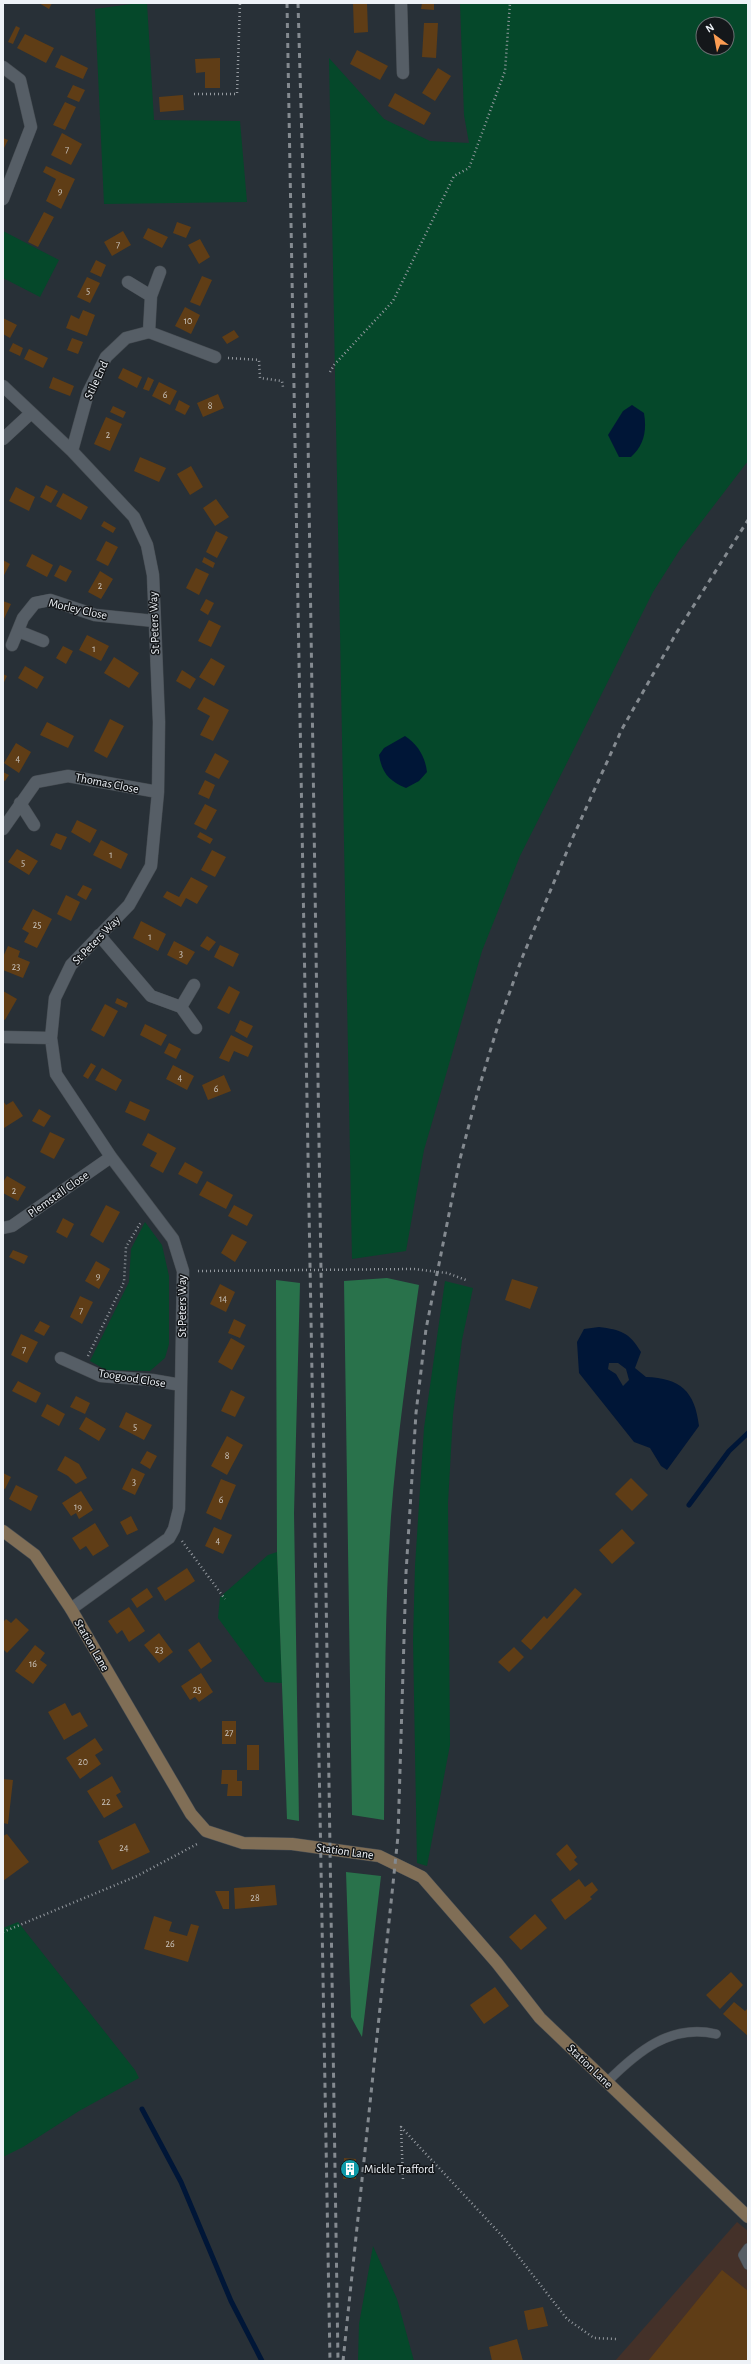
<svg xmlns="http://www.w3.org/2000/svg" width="751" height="2364" viewBox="0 0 751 2364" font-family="'Alegreya Sans',sans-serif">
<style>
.commercial{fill:#443129}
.green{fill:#05482a;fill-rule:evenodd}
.forest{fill:#29724b}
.water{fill:#001637;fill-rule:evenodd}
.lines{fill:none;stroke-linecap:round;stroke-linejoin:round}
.stream{stroke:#001637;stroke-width:5}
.building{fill:#5f3d16}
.lane-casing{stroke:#464c52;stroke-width:10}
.street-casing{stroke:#464c52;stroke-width:13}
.secondary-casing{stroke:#464c52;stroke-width:13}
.path{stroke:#959aa0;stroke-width:2.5;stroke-dasharray:1 3;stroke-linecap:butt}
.lane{stroke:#565e66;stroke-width:9}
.street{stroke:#565e66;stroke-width:12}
.secondary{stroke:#806e56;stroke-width:12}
.rail{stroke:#848a90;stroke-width:3;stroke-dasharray:5 5;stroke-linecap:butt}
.labels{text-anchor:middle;stroke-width:3;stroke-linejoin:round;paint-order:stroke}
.number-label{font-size:10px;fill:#cac5bf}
.street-label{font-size:12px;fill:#eef2f7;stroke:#14171a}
.poi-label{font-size:12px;fill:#eef2f7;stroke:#14171a;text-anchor:start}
</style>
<rect width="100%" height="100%" fill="#283037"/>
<path class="commercial" d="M737 2222 748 2231V2361H615Z"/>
<path class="green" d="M139 3H147L154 120 240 121 247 202 104 204 95 9Z
M460 3H748V461L679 551 653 592 520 856 482 951 424 1150 406 1251 352 1259 329 58 384 119 430 141 469 143 464 115ZM703 24H727V48H703Z
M3 231 59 260 40 297 3 278Z
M145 1222 162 1245 169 1276V1344L165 1358 150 1371 106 1370 90 1361 129 1282 131 1249Z
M445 1281 473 1288 462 1340 453 1415 448 1503 450 1745 427 1866 417 1863 413 1640 415 1566 424 1428Z
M277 1552 282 1683 265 1682 218 1618 220 1597 268 1555Z
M18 1922 135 2070 139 2078 79 2111 23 2147 3 2157V1928Z
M373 2246 397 2299 414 2361H358L359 2324Z"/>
<path class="forest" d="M387 1278 419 1285C408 1362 397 1439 391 1517 384 1618 385 1719 384 1820L352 1815 344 1281Z
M276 1280 300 1283 294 1513 299 1821 287 1819 277 1552Z
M346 1872 381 1876 362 2037 351 2017Z"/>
<path class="water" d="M632 405 644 413C647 431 644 445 631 457H619L608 435 623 411Z
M405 736C418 745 425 756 427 772L419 781 406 788C389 781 382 773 379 755L384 748Z
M599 1327C621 1330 629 1332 641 1352L635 1368 646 1377C680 1378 695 1391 699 1426L667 1470 661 1466 650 1448 634 1442 579 1373 577 1342 584 1329ZM609 1363H618L626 1369 629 1380 623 1386 616 1374 608 1369Z"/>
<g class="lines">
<path class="stream" d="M689 1505 729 1451 748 1433
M142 2109 181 2182 231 2301 262 2361"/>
</g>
<path class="building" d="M39 3H52L49 9Z
M353 3H367L368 32 354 33Z
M422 3H434V10L421 9Z
M424 23H438L436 58 422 57Z
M16 26 20 28 13 44 8 42Z
M25 34 54 48 46 63 17 48Z
M357 50 388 66 380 80 350 64Z
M61 55 88 68 83 79 55 67Z
M220 58V88H205V72L196 73 195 59Z
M438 68 451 76 435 101 422 93Z
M73 85 85 90 79 102 67 97Z
M395 93 431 113 424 125 388 106Z
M183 95 184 110 160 112 159 97Z
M65 102 76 107 65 130 53 125Z
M62 133 82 144 71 165 51 155Z
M3 138 8 140 3 150Z
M46 166 75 179 61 209 46 201 56 179 43 172Z
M44 212 54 217 38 247 28 242Z
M177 222 191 227 186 238 173 233Z
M148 228 168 237 162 248 143 238Z
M123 231 131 245 112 256 104 242Z
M200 239 210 257 199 264 188 245Z
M96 260 106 265 101 277 90 272Z
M202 276 212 280 200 306 190 302Z
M87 277 100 283 90 303 77 297Z
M185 307 200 315 191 334 175 326Z
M83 310 95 315 87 336 66 328 71 315 79 319Z
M3 318 17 325 10 338 3 334Z
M234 330 239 337 227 344 222 337Z
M72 338 83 342 78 354 67 350Z
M13 343 23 348 20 356 9 351Z
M29 349 48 358 43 368 24 359Z
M123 368 142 377 137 388 118 378Z
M53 377 74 386 70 396 49 388Z
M148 377 154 380 149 391 143 389Z
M159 382 177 391 170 405 152 396Z
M218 394 224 408 203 417 197 403Z
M179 400 190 406 185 415 175 410Z
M113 406 126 412 123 418 110 412Z
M106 417 122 424 110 451 94 444Z
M140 457 166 468 159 482 134 471Z
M191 466 203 487 190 495 177 474Z
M46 485 58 491 51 503 40 497Z
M16 487 35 497 29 511 9 501Z
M63 493 88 507 81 520 56 506Z
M216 499 229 517 215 526 203 508Z
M104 521 116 528 113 533 101 526Z
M216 531 228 537 217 558 206 552Z
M106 541 118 547 108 566 96 560Z
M32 554 53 565 47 577 26 566Z
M204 557 215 563 213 568 202 562Z
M3 560 10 564 3 577Z
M60 565 72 571 66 582 54 576Z
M196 568 209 574 199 595 186 588Z
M100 571 113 579 101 599 88 592Z
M206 599 214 603 208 615 200 610Z
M3 601 11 604 3 621Z
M209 620 221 626 211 647 198 641Z
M87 635 109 646 101 661 79 650Z
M63 646 73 651 66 664 56 658Z
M114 657 139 673 129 688 104 673Z
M211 658 225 666 214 686 199 677Z
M25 666 44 677 37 689 18 678Z
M182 670 196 679 190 689 176 681Z
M3 674 7 676 3 684Z
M204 697 229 710 213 741 200 735 210 716 197 709Z
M110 719 124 726 107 758 94 751Z
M47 722 74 736 68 748 40 735Z
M16 743 31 752 19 773 4 763Z
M215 753 229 761 219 779 205 772Z
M3 772 9 775 5 781 3 780Z
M205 780 215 785 209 799 198 794Z
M205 804 217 810 206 830 194 824Z
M77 820 97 830 90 843 71 832Z
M200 832 213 839 210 844 197 837Z
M56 833 67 837 61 850 50 845Z
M101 840 128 854 121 869 93 855Z
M17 849 38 861 29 875 8 862Z
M212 850 226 857 215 877 201 870Z
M191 877 208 886 197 904 186 898 181 907 163 897 167 891 179 897Z
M83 885 92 889 86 900 77 895Z
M66 895 80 902 71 921 57 914Z
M33 909 52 919 37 948 24 942 29 933 22 929Z
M141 921 166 934 158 951 133 938Z
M207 936 216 942 209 951 200 946Z
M174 941 195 952 187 965 167 955Z
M220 945 239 954 233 967 214 957Z
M8 946 20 951 18 957 30 962 23 978 3 970V957Z
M229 986 240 992 229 1014 217 1008Z
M3 991 17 999 5 1020 3 1019Z
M117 998 128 1003 126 1008 115 1003Z
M105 1004 118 1011 104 1037 91 1030Z
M240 1020 253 1026 247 1038 235 1031Z
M145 1024 167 1035 161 1046 140 1035Z
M231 1035 253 1046 248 1057 234 1051 229 1062 219 1058Z
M169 1043 181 1049 176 1059 164 1053Z
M91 1063 96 1066 88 1079 83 1076Z
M173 1065 194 1076 187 1090 166 1079Z
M102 1068 122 1080 116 1091 95 1080Z
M224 1075 231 1091 208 1100 202 1085Z
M3 1101 6 1105 13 1101 23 1116 4 1128Z
M130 1101 150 1110 145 1121 125 1112Z
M39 1109 51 1116 44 1127 32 1121Z
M50 1132 65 1139 54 1159 40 1152Z
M148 1133 176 1148 163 1173 150 1166 157 1153 142 1145Z
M185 1162 203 1172 197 1184 178 1174Z
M7 1176 26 1187 18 1201 3 1193V1182Z
M207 1181 233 1195 226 1209 199 1195Z
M106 1205 120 1212 103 1243 90 1235Z
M234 1205 253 1215 247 1226 228 1216Z
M63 1218 74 1224 67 1238 56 1232Z
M232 1234 247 1242 235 1262 221 1253Z
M13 1250 28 1256 24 1264 9 1257Z
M96 1261 110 1269 99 1289 85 1281Z
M512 1279 538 1287 530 1309 505 1300Z
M220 1284 235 1292 226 1312 210 1304Z
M80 1296 93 1302 82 1324 70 1317Z
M234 1319 246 1325 240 1338 228 1333Z
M40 1321 50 1326 44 1336 34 1331Z
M21 1334 38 1342 27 1363 11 1355Z
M231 1338 245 1346 232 1370 218 1362Z
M18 1381 41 1393 36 1403 12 1391Z
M231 1390 245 1397 235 1417 221 1411Z
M76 1396 90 1403 85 1414 70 1407Z
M47 1404 65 1414 59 1426 41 1416Z
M126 1412 152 1425 144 1440 119 1427Z
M86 1417 106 1429 99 1441 79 1429Z
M227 1436 243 1445 227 1475 211 1466Z
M147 1451 157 1456 150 1469 140 1463Z
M65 1456 79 1464 87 1478 76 1484 68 1476 57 1470Z
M132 1468 145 1474 135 1495 122 1489Z
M3 1473 11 1477 5 1489 3 1488Z
M631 1478 648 1495 632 1511 615 1494Z
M221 1479 236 1485 221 1520 206 1513Z
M16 1485 38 1496 31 1511 9 1499Z
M81 1491 93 1510 79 1519 76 1513 71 1516 62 1503Z
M131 1516 138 1530 127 1535 120 1522Z
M95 1523 109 1546 93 1556 86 1546 80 1550 72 1538Z
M214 1527 232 1535 223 1554 205 1546Z
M622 1529 635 1543 612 1564 599 1550Z
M187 1568 195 1581 165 1601 157 1588Z
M147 1588 153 1597 137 1608 131 1599Z
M575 1588 582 1594 531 1650 521 1641 544 1616 547 1619Z
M129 1607 145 1631 129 1642 122 1630 117 1634 108 1621Z
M16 1618 29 1630 7 1653 3 1649V1622L6 1619 11 1623Z
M159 1633 173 1652 159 1663 144 1645Z
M199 1642 212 1661 201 1669 188 1650Z
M35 1645 45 1653 40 1660 47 1665 33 1684 15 1671Z
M514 1647 524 1657 509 1672 498 1662Z
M201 1673 213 1692 199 1702 195 1697 190 1700 181 1686Z
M65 1703 72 1716 80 1712 88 1726 64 1740 48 1712Z
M222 1721H236V1744H222Z
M95 1738 103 1750 95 1755 101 1764 80 1779 66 1758Z
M247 1745H259V1770H247Z
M222 1770H237V1781H242V1796H227L228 1784H221Z
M112 1776 121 1792 116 1795 123 1807 104 1818 87 1791Z
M3 1779 13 1780 8 1824 3 1823Z
M135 1823 150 1852 112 1870 98 1841Z
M7 1834 29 1862 3 1881V1836Z
M567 1844 577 1857 574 1860 578 1864 570 1871 556 1854Z
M579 1879 585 1887 592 1882 598 1890 590 1897 592 1899 565 1920 551 1900Z
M275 1885 277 1905 235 1909 234 1888Z
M215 1891H229V1909H223Z
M535 1914 547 1928 521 1950 509 1937Z
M154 1916 172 1922 169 1931 187 1936 191 1924 199 1926 188 1962 144 1949Z
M731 1972 743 1985 720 2009 706 1995Z
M495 1987 509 2006 484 2024 470 2005Z
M734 2002 745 2011 748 2008V2036L723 2014Z
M344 2158 356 2159V2179H343Z
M722 2270 748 2291V2361H648Z
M543 2307 548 2326 528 2330 524 2311Z
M517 2339 523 2361H492L489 2347Z"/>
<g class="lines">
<g class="lane-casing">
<path id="lane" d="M607 2082C637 2052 671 2023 716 2034
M748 2248 743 2255 748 2265"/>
</g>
<g class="street-casing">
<path id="street" d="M401 3 403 73
M3 67 20 80 31 127 3 199
M128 282 151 296
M149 332 151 296 160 272
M3 386 72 451 134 517 147 545 153 575 159 722 158 792 151 866 129 905 71 965 55 998 51 1038 56 1074 111 1157 173 1239 183 1271 179 1509 174 1529 169 1538 71 1609
M3 439 30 414
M72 451 88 393 106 357 126 338 149 332 215 357
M18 631 43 641
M12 645 23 618 35 603 50 600 95 615 154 621
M20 803 34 825
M3 829 36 782 68 776 158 792
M99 935 151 996 181 1007 196 1028
M181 1007 194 985
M3 1037 51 1038
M3 1228 12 1226 111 1157
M61 1358 101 1376 152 1380 181 1385"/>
</g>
<g class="secondary-casing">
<path id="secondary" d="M3 1531 35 1555 71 1609 191 1814 206 1831 243 1843 292 1844 379 1856 422 1877 497 1963 540 2018 748 2217"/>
</g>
<path class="path" d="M194 94H237L240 3
M228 358 259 360 260 378 282 381 283 387
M330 372 334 365 393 301 454 176 469 168 505 71 510 3
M198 1271 414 1269 447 1273 466 1280
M88 1356 124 1282 126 1247 141 1222
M182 1541 225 1599
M3 1932 137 1876 199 1843
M403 2179 401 2127 504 2238 567 2319 594 2338 617 2339"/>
<use href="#lane" class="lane"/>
<use href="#street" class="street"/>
<use href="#secondary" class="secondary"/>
<path class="rail" d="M287 3 330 2361
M298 3 305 245 338 2361
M343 2361 398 1836 406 1573 416 1413 426 1329 460 1159 478 1091 499 1022 522 958 573 837 622 729 677 632 748 520"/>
</g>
<defs>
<g id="building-disc" transform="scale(1)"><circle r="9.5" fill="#0f9aa8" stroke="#14171a"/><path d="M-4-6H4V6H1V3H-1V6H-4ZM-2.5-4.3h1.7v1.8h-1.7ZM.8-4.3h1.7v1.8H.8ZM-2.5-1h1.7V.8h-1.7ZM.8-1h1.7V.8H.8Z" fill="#fff"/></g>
</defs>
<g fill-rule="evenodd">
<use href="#building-disc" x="350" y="2169"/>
</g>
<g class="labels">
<g class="number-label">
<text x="67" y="153">7</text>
<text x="60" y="194">9</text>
<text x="118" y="248">7</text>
<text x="88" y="294">5</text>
<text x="188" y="324">10</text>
<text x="165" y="398">6</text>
<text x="210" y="409">8</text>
<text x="108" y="438">2</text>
<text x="100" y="589">2</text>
<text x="94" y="652">1</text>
<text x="18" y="762">4</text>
<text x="111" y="858">1</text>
<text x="23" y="866">5</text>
<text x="37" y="928">25</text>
<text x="150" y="940">1</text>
<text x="181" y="957">3</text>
<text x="16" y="970">23</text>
<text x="180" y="1081">4</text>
<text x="216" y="1092">6</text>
<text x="14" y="1194">2</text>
<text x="98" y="1279">9</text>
<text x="223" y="1302">14</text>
<text x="81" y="1314">7</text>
<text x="24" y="1353">7</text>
<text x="135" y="1430">5</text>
<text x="227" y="1459">8</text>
<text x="134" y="1485">3</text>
<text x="221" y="1503">6</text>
<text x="78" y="1510">19</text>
<text x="218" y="1544">4</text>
<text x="159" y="1653">23</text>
<text x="33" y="1667">16</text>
<text x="197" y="1693">25</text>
<text x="229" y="1736">27</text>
<text x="83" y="1765">20</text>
<text x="106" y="1805">22</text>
<text x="124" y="1851">24</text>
<text x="255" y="1901">28</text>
<text x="170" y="1947">26</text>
</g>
<g class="street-label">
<text transform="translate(96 380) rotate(-65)" y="4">Stile End</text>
<text transform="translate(78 609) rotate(13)" y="4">Morley Close</text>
<text transform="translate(154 623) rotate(-92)" y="4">St Peters Way</text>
<text transform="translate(107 783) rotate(11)" y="4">Thomas Close</text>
<text transform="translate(96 940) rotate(-46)" y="4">St Peters Way</text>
<text transform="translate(58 1194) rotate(-35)" y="4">Plemstall Close</text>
<text transform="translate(182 1306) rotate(-90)" y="4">St Peters Way</text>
<text transform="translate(132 1378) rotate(9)" y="4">Toogood Close</text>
<text transform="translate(92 1645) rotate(60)" y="4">Station Lane</text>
<text transform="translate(345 1851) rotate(8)" y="4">Station Lane</text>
<text transform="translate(590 2066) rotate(44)" y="4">Station Lane</text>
</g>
<g class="poi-label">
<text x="364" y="2173">Mickle Trafford</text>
</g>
</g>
<rect width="751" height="2364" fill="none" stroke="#eef2f7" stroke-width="8"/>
<g transform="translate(715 36) rotate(328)"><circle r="19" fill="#14171a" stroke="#6b6f72"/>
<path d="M0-3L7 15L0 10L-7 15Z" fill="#fc9d53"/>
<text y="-6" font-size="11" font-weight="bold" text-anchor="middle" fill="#eef2f7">N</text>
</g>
</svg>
